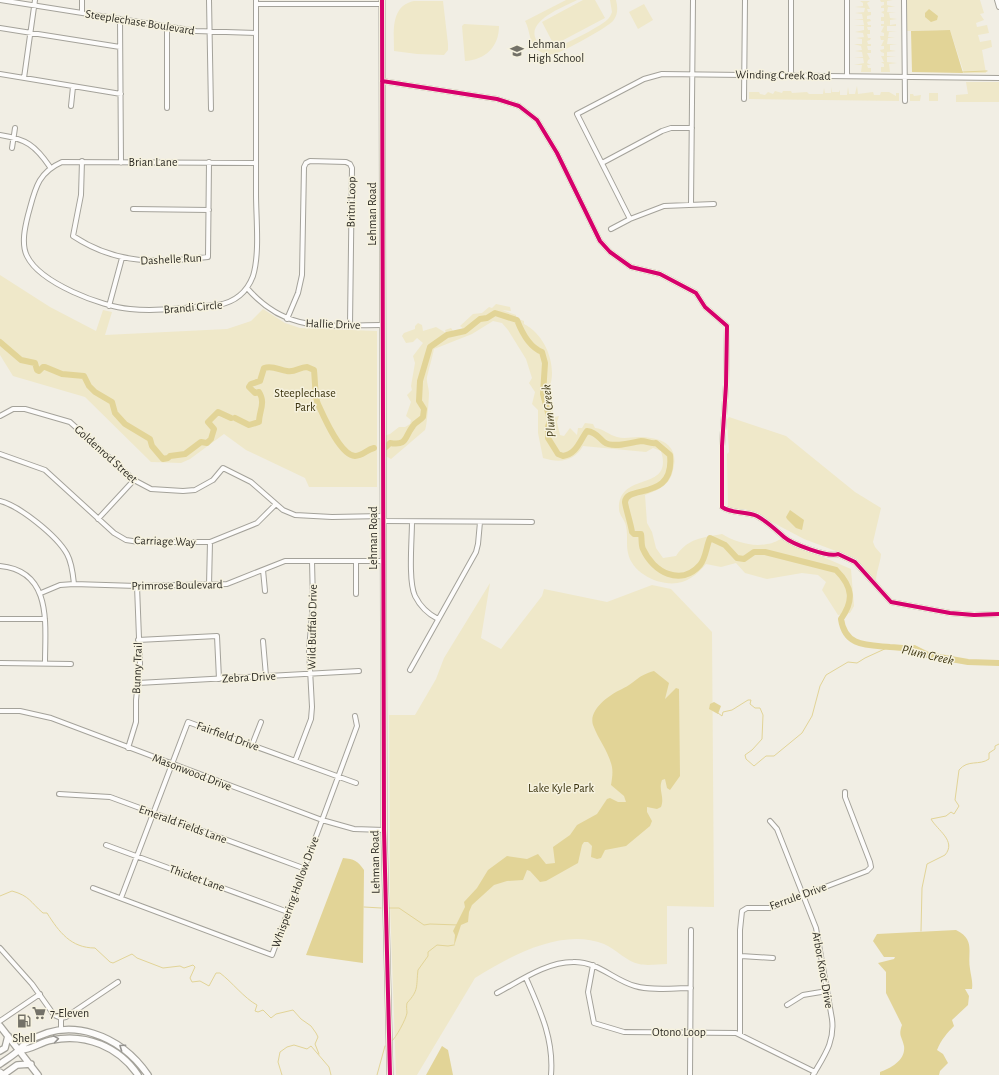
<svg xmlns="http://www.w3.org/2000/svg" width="999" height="1075" viewBox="0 0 999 1075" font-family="'Alegreya Sans',sans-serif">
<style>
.green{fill:#efe8c9}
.water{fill:#e2d497}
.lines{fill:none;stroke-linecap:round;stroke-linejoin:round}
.stream{stroke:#e2d497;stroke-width:1}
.river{stroke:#e2d497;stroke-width:6}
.minor-casing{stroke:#a4a29a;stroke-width:6}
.tertiary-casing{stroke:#a4a29a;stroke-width:7}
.secondary-casing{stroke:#a4a29a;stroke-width:8}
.motorway-casing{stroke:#a4a29a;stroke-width:9}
.minor{stroke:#fdfcfb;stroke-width:4}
.tertiary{stroke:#fdfcfb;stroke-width:5}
.secondary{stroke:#fdfcfb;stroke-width:5.5}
.motorway{stroke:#fdfcfb;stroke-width:7}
.cycleway-casing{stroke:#f6f2df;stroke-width:6}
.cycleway{stroke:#d6006c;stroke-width:4}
.oneway{stroke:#969490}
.labels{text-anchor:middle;stroke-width:3;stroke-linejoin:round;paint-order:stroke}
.street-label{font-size:12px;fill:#2f2d26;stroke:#f6f2df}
.poi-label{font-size:12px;fill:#2f2d26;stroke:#f6f2df;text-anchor:start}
.park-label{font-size:12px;fill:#3a320d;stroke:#f6f2df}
.water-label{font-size:13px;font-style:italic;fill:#403814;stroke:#f6f2df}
</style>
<rect width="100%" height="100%" fill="#f1eee4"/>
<path class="green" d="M566 0H577C564 7 524 21 537 41 539 45 544 48 549 48 559 49 599 27 607 20 610 17 611 15 612 12L610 0H616C618 8 618 15 613 21 608 27 563 52 554 54 549 55 544 54 539 51 528 43 531 32 525 21Z
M583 0H595L605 18 554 45 542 22Z
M880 0H893L887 1V5L895 7H888L887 12 896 13H889L890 18 897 19 890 20V25L896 24V26H887V31L897 32H889L888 37 895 38H888L887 44H897L890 45V50L896 51 887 52V56L896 57H887V62L897 63 889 64 890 72H881V67H884V64L881 62H884L881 56H884V53L881 52 880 50 884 49V46H881L884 40H881L880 36H884V33L881 32 884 26H881V24H884V21H881V17H884V14L881 12 884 11V8H881V6L884 5V2H881Z
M907 0H980L984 13 980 14 984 20 976 23 977 27 987 25 989 33 978 35 980 42 991 40 992 47 982 50 986 73H964L950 30 907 31Z
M414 1H443L448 44V50L444 55 417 54 394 51C394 32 390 6 414 1Z
M860 1H870L867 3 870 9H867L868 12H871V15L867 16V19H870L871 21 867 22 868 25H871V27H867L868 30H870V34H867L868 38H871L870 40 867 41 868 44H871V46H867L868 50H871V53H867L870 59 868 60 867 63 871 65H867L868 68H871V72H861L862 65H854L864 63 863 58H854L863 57 862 52 855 51 862 50 861 46 854 44H862V39L856 38 864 37 863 33 855 32 864 30V26H854L864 25 863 20H854L863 19 862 14 855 13 864 12 865 8 855 7 863 6V3Z
M644 4 653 20 638 29 629 12Z
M464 24 499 26C499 47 485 60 465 61L462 26Z
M966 82H999V102H956V95L968 94Z
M857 86 858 94 873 92 874 95H880L881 92H889L896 96V93H899V101L749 99V92H759L760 94 765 95 768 92 773 94 775 91 782 93 783 91H791L792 93 807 92 809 94H823L824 88 825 93H831L832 87V92H839L840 90V95H847L848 87 849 94H855Z
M929 93H938V101H929Z
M910 94H913L914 96 921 95 920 101H910Z
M0 275 50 307 96 331 103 310 112 312 105 335 227 329 251 321 263 309 285 323 300 328 377 331V487H309L305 478 246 450 224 434 190 459 181 463 151 462 85 397 13 376 0 355Z
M496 304 510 307 511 311 502 310 516 315V318L524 321V324C546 335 558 367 549 389L553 396 552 400 553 411 549 412 550 418 559 416 557 422 560 435 564 436 570 428 577 435 578 428H582L585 423 593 424 595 428C604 429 609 435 617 437 624 439 632 437 639 437 661 437 680 445 673 470 670 485 659 490 645 495L647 523 652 532 656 548 663 558 676 556C688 538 702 538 722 534 735 542 752 547 767 544 773 544 779 539 785 538L802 548 851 569 854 606 850 613 838 615 822 590 826 582 818 575 802 573 767 579 745 573 736 563 721 567 706 564C699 572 692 579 682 582 662 588 632 574 628 553 626 545 628 535 626 526 625 520 619 515 619 509 618 470 674 493 661 451L653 448 646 452 583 446C574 462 559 463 543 458L538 433V410L532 404 535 392 529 383 532 378 526 359 508 330 502 323 493 321 472 334 434 349C432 359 429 368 427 377 426 381 429 388 429 393 429 398 427 427 425 430L391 459 382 454 383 436 390 434 399 427H405L410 424 411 420 406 416 411 402 407 395 412 390 411 386 415 363 413 356 423 343 417 338 413 342 406 343 402 336 404 333 415 329V326L418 323 422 325 423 331 436 327 446 333 445 330 451 328 453 331 464 329 460 326 473 314 482 313 489 307 492 308Z
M729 417 786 436 855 492 881 508 873 542 875 547 881 554C880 565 876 571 876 583L857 559 804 539 768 520 759 513 744 509H728L727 454 729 452 727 420Z
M490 583 481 638 501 649 542 596 544 589 607 602 652 585 671 589 712 632 714 907 667 906V964C658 964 647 966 639 964 627 962 616 949 604 944 562 927 510 956 475 978L417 1075H396L390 903 389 715H415L436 679 444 658Z"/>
<path class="water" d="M929 9 938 16 937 20 931 22 925 17V13Z
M950 30 963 73 912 72 911 31Z
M790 510 804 520 802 530 796 528 787 519 786 517Z
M654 671 669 683 665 699 676 688 679 689 680 776 670 790 667 788 665 779 662 780C658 790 665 797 661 807L657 809 647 807V812L652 821 650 826 626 846 605 850 601 858 597 859 591 857 592 846 588 842H584L582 845 578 863 546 881 540 882 530 871 527 870 523 880 507 881 494 885 472 905 469 912 468 922 461 925 454 946 455 935 453 931 465 907 464 902 477 888 488 870 507 856 527 859 538 854 546 864 555 863 553 847 570 835 577 825 597 814 607 799 610 798 618 802H626L624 796 611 785C612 779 613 773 612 767 609 752 598 739 593 725 588 709 611 694 622 689 635 683 638 675 654 671Z
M714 702 721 706 718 714 709 709 710 704Z
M343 858C354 859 358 861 364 870L363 963 306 955Z
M956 930C976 940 967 952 970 969 971 976 973 982 972 989H965L969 996 968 1005 952 1020 954 1026C947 1033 941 1040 937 1050L943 1054 948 1063 940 1071 939 1075H880V1072C891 1068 906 1060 904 1046 902 1036 898 1036 902 1025L886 993V972L878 963 894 959 895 957H884L873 941 877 934Z
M442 1046 448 1050 453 1075H426Z"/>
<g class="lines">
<path class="stream" d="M962 72 987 71
M718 713 722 716 723 712 732 710 748 700H751L750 704 755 708H760L763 715 762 739 752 750 745 755 746 759 754 766 766 756H774L802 733 812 716 820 686 826 675 848 662 857 663 865 658 889 647
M0 896 12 891C30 896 30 902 43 913H47C59 932 71 948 95 948L110 962 113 963 132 954 137 958 163 968 180 966 184 968 193 965 195 967 190 978 192 982 200 981 209 986 216 973H220C232 982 244 998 257 1005L255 1011 258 1012 263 1010 271 1018 276 1014 293 1010 301 1019 311 1026 316 1033 318 1037 315 1044 319 1054
M364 907 381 908
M388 908H399L424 925 430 924 458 925
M921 931 922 888 927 864 945 855C957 841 937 830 931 819L946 816 951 812 954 814 959 806 955 800 959 770C968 759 979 766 989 759V753L995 749V746L999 744
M391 1042C396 1038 406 1019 407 1013 407 1010 406 1007 407 1003 419 990 416 987 418 970L428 956V952L437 945 448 946 454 945
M282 1075 278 1062 280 1052 287 1047 294 1045 307 1049 311 1046 329 1067 331 1075
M377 1075 385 1046"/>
<path class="river" d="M0 342 21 360 35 363 37 370 39 371 43 367H45L62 374 84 376 89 386 95 392 112 402 115 413 125 424 150 439 152 446 163 459 168 458 170 456 185 454 201 442 207 443 211 439 214 429 208 422 218 412 231 418
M235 418 249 425 259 422C259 411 266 403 259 392L255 393 249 387 251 384 260 381 264 368C273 365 279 370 287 371 295 373 299 367 307 367L314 370C315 379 315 398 318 404 324 417 340 455 355 456 363 456 366 450 374 448
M386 447 390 443C408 446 404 437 413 426 415 422 420 421 423 417L424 409 419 401 420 381 430 347 447 335 465 331 480 319 487 318 495 313 517 320C522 333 529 347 542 352L545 363 543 394 550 420 548 427V438L558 454 563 456C577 454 580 440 587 431 596 432 599 438 604 442 613 449 633 442 641 441 647 441 650 444 656 443L670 455C675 502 626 484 625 502 625 506 631 524 632 532L634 534H641C642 539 641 545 643 549 653 572 681 587 700 565 706 558 706 547 710 538L725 545 737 558 744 559 754 552H765L836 570C853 587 854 601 841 619 845 647 867 645 890 647 898 647 906 649 914 648L928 655 968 662 999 663"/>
<g class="minor-casing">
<path id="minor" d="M0 0 196 31 256 33
M209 0 211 109
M791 0V75
M904 0 905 101
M997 0 999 7
M256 4H382
M82 12V0
M120 19 121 163
M167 26V108
M0 28 120 47
M0 74 121 94
M847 76V0
M24 78 35 0
M382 81 497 99 519 106 537 120 557 153 600 241 610 252 631 267 660 274 696 293 705 307 727 326 726 385 722 446V507C732 514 746 511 757 516 768 522 775 529 784 537 792 544 829 558 838 554L855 562 891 602 950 613 974 615 999 614
M744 99 745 0
M71 106 73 87
M0 135C26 139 35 145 50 167
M12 148 15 128
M82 161 81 195 73 236C117 265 157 263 208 257L209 162
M256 163 62 162C37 173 35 190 28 215 25 227 21 244 27 256 40 283 102 307 130 309 159 312 189 307 218 305 235 302 247 292 253 276 260 253 256 218 256 194 256 129 256 65 256 0
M602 163 662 131 671 128H692
M691 204 693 0
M714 204 664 206 630 219 577 114 644 79 662 74 999 78
M133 209 209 210
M611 229 630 219
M247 288C287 334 327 325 382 325
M109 306 122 258
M287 319 298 293 302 275 304 167 306 163 310 161 346 162 350 164 352 168 350 325
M0 416 13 409H25L70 422 134 480 151 489 183 491 195 490 213 480 223 468 251 482 283 510 295 515 332 517 383 516
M0 454 45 470 114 533 126 540 139 542H210L257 523 276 504
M0 501C20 506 57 536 67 554 72 563 73 574 74 584
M98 519 134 480
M383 521 532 522
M412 522C412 539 408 581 415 596 420 606 428 614 438 619
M356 561V594
M0 566C53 571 45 625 45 663
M263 570 265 591
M209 585 210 542
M41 593 60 585 74 584 137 586 227 584 285 561H383
M0 619H45
M138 640 217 636 219 679
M263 641 266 676
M0 663 71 664
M410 670 476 552 478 544 480 522
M138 683 359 671
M0 711H20L51 718 322 820 354 829 384 830
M252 745 261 722
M128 748 136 722V700L140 664 137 586
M295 761 311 719 312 707 309 650 313 602 312 561
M59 794 110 797 303 868
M770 821 777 829 816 928 832 1019C835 1042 824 1056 813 1075
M106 845 288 912
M93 888 272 955 357 726 355 716
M121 898 188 722 356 783
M0 948 32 984 54 1015 61 1018 66 1017 118 982
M741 956 773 958
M593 965 588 992 594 1023 624 1032 736 1033 815 1072
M526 978C540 1010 554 1039 551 1075
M497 993C520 981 546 962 573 962 598 961 613 980 635 986 652 991 673 988 691 988
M787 1005 803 995 827 991
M61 1018V1030
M0 1021 40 994
M740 1034V930L742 911 747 908H770L867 871 871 867 870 862 845 797V792
M690 1075 691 930"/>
</g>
<g class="tertiary-casing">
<path id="tertiary" d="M382 0 384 830 390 1075"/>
</g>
<g class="secondary-casing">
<path id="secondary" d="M0 1026 38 1075
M20 1050C32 1050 40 1042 52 1040 86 1033 119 1047 138 1075
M0 1051 5 1048 8 1036
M0 1064C7 1059 14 1055 20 1049 22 1047 23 1044 26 1043 70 1014 121 1036 148 1075
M3 1075 17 1065 31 1064"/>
</g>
<g class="motorway-casing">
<path id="motorway" d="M0 1073 2 1075"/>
</g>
<use href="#minor" class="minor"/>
<use href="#tertiary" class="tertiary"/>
<use href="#secondary" class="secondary"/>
<use href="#motorway" class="motorway"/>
<g class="cycleway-casing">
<path id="cycleway" d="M382 0 384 830 390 1075
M382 81 497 99 519 106 537 120 557 153 600 241 610 252 631 267 660 274 696 293 705 307 727 326 726 385 722 446V507C732 514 746 511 757 516 768 522 775 529 784 537 792 544 829 558 838 554L855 562 891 602 950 613 974 615 999 614"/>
</g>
<use href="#cycleway" class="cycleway"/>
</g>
<defs><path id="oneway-chevron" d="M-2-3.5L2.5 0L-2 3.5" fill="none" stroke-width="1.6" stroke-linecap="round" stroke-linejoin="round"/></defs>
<g class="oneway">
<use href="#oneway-chevron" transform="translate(56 1039) rotate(-9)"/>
<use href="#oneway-chevron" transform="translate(122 1047) rotate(-145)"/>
</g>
<defs>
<g id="school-bare" transform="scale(1.08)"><path d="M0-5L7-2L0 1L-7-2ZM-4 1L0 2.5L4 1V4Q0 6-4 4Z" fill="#737168" stroke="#f6f2df" stroke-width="2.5" paint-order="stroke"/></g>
<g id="supermarket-bare" transform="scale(1.08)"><path d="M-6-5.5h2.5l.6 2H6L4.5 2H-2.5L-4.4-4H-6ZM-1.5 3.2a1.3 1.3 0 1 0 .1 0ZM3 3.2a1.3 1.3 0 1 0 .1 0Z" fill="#737168" stroke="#f6f2df" stroke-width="2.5" paint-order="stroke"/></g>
<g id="fuel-bare" transform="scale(1.08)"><path d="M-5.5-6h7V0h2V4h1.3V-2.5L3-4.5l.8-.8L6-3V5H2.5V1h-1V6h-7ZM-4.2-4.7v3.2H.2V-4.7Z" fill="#737168" stroke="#f6f2df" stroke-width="2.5" paint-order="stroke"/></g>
</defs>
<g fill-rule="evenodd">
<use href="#school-bare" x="517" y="51"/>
<use href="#supermarket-bare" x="39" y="1013"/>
<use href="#fuel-bare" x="24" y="1021"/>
</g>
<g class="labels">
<g class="street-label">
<text transform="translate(140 22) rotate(9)" y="4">Steeplechase Boulevard</text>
<text transform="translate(783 75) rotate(1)" y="4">Winding Creek Road</text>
<text x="153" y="166">Brian Lane</text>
<text transform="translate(351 202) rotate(-89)" y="4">Britni Loop</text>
<text transform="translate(372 214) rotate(-90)" y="4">Lehman Road</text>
<text transform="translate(171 259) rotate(-3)" y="4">Dashelle Run</text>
<text transform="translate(193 307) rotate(-5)" y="4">Brandi Circle</text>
<text transform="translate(333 324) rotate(2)" y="4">Hallie Drive</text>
<text transform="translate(106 454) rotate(42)" y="4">Goldenrod Street</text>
<text transform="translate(373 538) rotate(-90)" y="4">Lehman Road</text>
<text transform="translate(165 541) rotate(2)" y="4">Carriage Way</text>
<text transform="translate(177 585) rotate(-1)" y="4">Primrose Boulevard</text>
<text transform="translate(312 627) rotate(-89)" y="4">Wild Buffalo Drive</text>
<text transform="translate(137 668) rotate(-88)" y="4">Bunny Trail</text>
<text transform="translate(249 677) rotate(-3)" y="4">Zebra Drive</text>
<text transform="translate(228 736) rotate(20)" y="4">Fairfield Drive</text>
<text transform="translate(192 772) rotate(21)" y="4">Masonwood Drive</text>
<text transform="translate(183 824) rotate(20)" y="4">Emerald Fields Lane</text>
<text transform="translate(375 862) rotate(-91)" y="4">Lehman Road</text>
<text transform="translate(197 878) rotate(20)" y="4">Thicket Lane</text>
<text transform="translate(295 892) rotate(-70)" y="4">Whispering Hollow Drive</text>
<text transform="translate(798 896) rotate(-20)" y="4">Ferrule Drive</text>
<text transform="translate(823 970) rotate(80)" y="4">Arbor Knot Drive</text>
<text x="679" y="1036">Otono Loop</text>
</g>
<g class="poi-label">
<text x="528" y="48">Lehman<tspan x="528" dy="14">High School</tspan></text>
<text x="50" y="1017">7-Eleven</text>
<text x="24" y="1042" text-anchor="middle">Shell</text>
</g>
<g class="park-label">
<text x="305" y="397">Steeplechase<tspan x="305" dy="14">Park</tspan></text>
<text x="561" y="792">Lake Kyle Park</text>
</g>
<g class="water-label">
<text transform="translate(548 411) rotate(-96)" y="5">Plum Creek</text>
<text transform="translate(928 654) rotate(13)" y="5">Plum Creek</text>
</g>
</g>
</svg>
